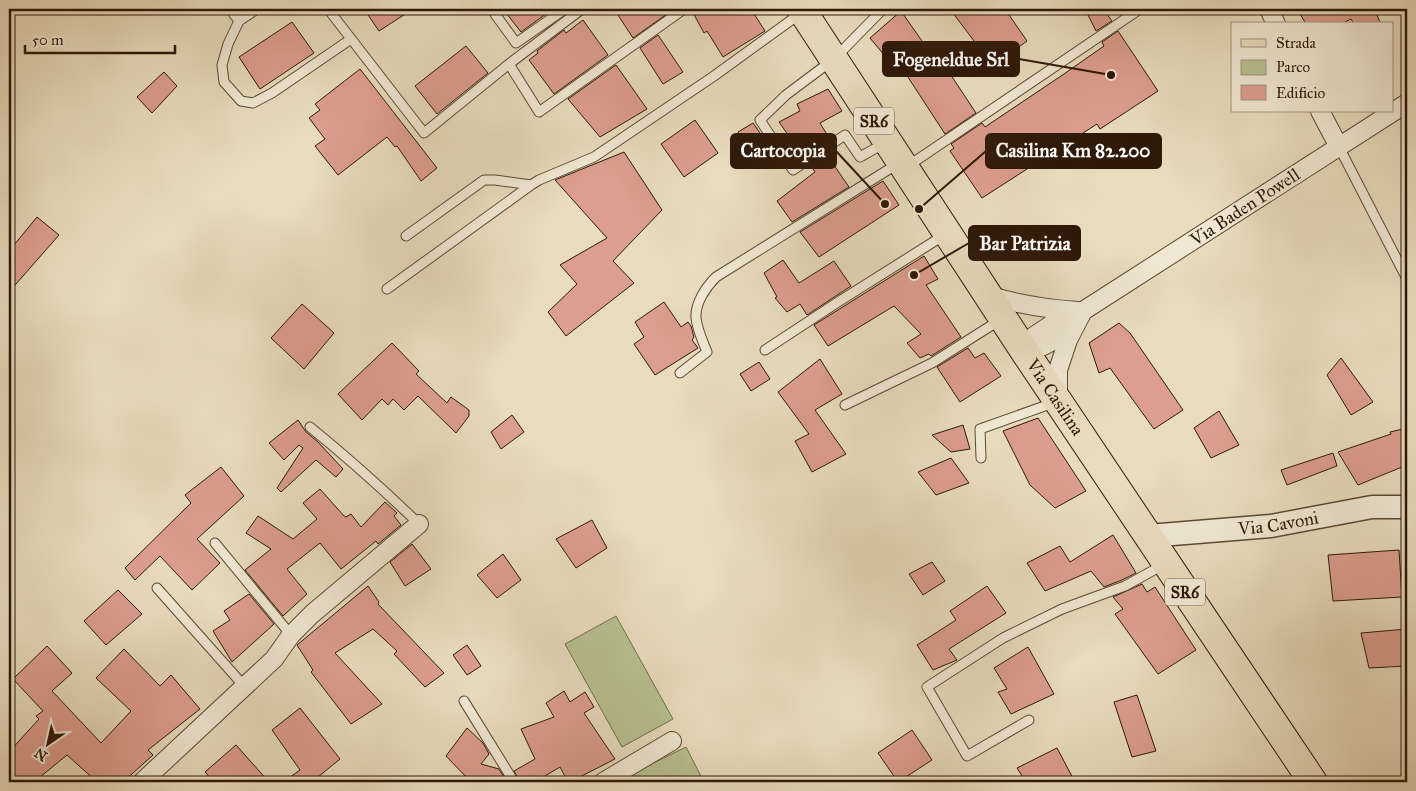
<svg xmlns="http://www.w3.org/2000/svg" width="1416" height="791" viewBox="0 0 1416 791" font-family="'IM FELL Great Primer',serif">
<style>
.green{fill:#b7c090;stroke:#726c4c}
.building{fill:#dc9e8e;stroke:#2e1808}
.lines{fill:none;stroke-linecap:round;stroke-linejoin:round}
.service-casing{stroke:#5c4935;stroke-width:11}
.minor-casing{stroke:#5c4935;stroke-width:20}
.tertiary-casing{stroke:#5c4935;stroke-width:25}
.primary-casing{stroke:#2e1808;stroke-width:30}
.service{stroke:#f0e8d4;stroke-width:9}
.minor{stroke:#f0e8d4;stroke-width:18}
.tertiary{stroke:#f0e8d4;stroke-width:22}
.primary{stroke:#e8dcbd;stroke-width:28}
.labels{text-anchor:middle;stroke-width:4;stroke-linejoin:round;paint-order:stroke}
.shield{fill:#f0e8d4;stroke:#685645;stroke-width:1}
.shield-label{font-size:16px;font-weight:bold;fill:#2e1808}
.street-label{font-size:18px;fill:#2e1808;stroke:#f0e8d4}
.leader{fill:none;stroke:#2e1808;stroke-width:2}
.callout-dot{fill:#2e1808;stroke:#f0e8d4;stroke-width:2}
.callout{fill:#2e1808;stroke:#2e1808;stroke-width:2}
.callout-label{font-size:19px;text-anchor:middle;font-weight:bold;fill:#fff}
</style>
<rect width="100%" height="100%" fill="#e8dcbd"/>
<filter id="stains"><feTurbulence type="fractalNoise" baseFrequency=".004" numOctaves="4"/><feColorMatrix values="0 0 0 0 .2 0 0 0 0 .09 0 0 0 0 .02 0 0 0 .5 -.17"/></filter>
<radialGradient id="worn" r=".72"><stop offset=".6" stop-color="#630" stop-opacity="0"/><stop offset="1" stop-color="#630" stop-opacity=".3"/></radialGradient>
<path class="green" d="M616 616 673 719 622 747 565 644Z
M686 747 704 782H615Z"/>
<path class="building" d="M364 9H413L379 31Z
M503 9H549L550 11 521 32Z
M614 9H674L633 38Z
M691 9H751L765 31 723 57 707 31 704 33Z
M950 9H1005L1027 41 1012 52 1007 44 986 57Z
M1085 9H1103L1112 21 1096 31Z
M1297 9H1374L1381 24H1354L1351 19 1341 24H1306Z
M901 11 929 51 933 48 976 113 945 134 891 51 885 56 870 38Z
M583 20 608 55 554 94 529 60 538 53 537 51 564 30 566 33Z
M292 22 314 53 260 89 239 57Z
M1118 31 1158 91 1100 129 1097 124 982 198 950 151 954 148 951 144 982 123 985 127 1064 74 1104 46 1102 42Z
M658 35 683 72 663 84 640 48Z
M466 46 488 73 437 114 415 86Z
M616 65 647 109 600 137 568 99Z
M360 69 437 168 421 181 397 146 395 147 387 137 338 175 315 146 325 139 309 118 320 110 315 104Z
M164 72 177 86 152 113 137 97Z
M828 89 842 111 820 123 829 138 803 156 779 122 800 111 797 104Z
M695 120 718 153 684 177 661 144Z
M753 123 765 140 749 154 738 132Z
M624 152 662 210 613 261 634 283 566 336 548 312 577 284 560 265 607 238 555 180Z
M827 155 849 187 792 222 777 201 815 172 811 166Z
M883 181 899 205 819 257 800 232Z
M37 217 59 235 9 292V251Z
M924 256 938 279 926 285 961 337 931 356 929 354 920 358 907 343 921 334 894 306 828 346 814 325Z
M783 260 799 283 834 261 851 286 807 315 800 304 787 312 775 298 777 297 764 273Z
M664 302 681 327 688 322 691 326 694 337 692 340 698 348 655 375 634 344 644 337 635 322Z
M302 304 334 333 304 369 271 338Z
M1119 323 1130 333 1183 410 1154 429 1110 368 1099 373 1089 343Z
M392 343 419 371 416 374 447 403 451 397 469 410V416L456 433 418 396 404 410 393 399 388 405 382 399 362 420 338 394Z
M968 348 975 358 984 353 1001 376 960 402 937 367Z
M1341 358 1373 402 1351 415 1327 375Z
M820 359 842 394 815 410 846 454 812 472 795 441 809 434 778 392Z
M759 362 770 379 751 391 740 374Z
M1219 411 1239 445 1211 458 1194 428Z
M512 415 524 432 501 449 491 432Z
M1038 418 1086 491 1055 508 1030 485 1003 431Z
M298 420 306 432 318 442 343 469 336 477 316 460 281 492 277 488 303 448 299 445 284 460 269 443Z
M963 425 970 449 951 452 932 435Z
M1407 428V465L1358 485 1338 452 1391 434 1390 432Z
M1333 453 1337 466 1287 485 1281 470Z
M951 458 969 483 936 495 918 472Z
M221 467 244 496 197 539 220 563 192 590 160 556 135 580 125 568 191 503 185 495Z
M320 489 344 516 346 517 351 514 361 527 385 502 397 513 394 516 401 525 378 544 376 541 341 569 320 543 287 569 307 594 283 616 245 570 271 549 246 533 258 516 293 539 317 519 303 503Z
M592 520 607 548 576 568 556 539Z
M1113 535 1136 573 1122 580 1104 587 1091 571 1045 591 1027 563 1060 546 1070 562Z
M412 544 431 569 405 586 390 562Z
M1399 550 1402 597 1333 601 1328 555Z
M503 554 521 580 497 598 477 575Z
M932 562 945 581 923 595 909 574Z
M1142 584 1147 592 1155 587 1196 650 1158 674 1115 614 1123 609 1113 597Z
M368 586 379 602 378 604 444 673 425 687 394 654 397 651 373 629 335 653 382 704 351 724 311 672 313 670 297 645Z
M987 586 1006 613 949 649 957 660 933 670 917 645 956 620 950 611Z
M118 590 142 614 106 645 84 621Z
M249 594 274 624 232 662 213 631 230 620 224 611Z
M1407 629V666L1369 668 1361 633Z
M467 645 481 666 467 675 453 655Z
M47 646 72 673 52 691 101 743 131 711 96 678 124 649 160 686 171 675 200 709 148 750 153 755 123 782H97L67 755 34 782H18L9 771V752L39 719 36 716 43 711 13 679Z
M1028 647 1054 694 1011 714 998 692 1007 689 994 668Z
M564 691 570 702 585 692 594 707 584 713 615 759 570 782H568L560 767 535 782H520L514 771 535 759 521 729 554 717 546 703Z
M1137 695 1156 751 1132 757 1114 702Z
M300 708 340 759 312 782H283L300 770 272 730Z
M467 728 483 743 489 754 481 764 499 769 507 782H471L446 756Z
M912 730 932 760 898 782 878 753Z
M236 745 269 782H214L205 772Z
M1057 748 1075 782H1026L1017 768Z"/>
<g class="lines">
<g class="service-casing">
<path id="service" d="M230 9 239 21
M257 9 239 21 228 44 222 65 224 82 241 101 253 103 272 93 351 39
M328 9 424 133 509 64 582 9
M883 9 834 59 786 95 760 120 793 170 845 135 860 157 885 143
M495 14 516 43 565 9
M509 64 539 112 684 9
M1339 147 1407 279
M908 166 1140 9
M406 236 484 180H495L531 185
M387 289 531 185 539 180 594 157 714 76 801 13
M765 350 838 302 946 234
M680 373 707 352C703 342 697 329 696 318 695 303 706 287 716 277L899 163
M845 405 932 363 1000 320
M310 427C348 458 384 490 419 524
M981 458 980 429 1056 402
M215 543 291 635
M157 588 244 686
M464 701 514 782
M1029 720 967 756 927 687 1003 638 1062 609 1125 586 1163 565"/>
</g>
<g class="minor-casing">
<path id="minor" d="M1269 9 1276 24
M1320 111 1339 147
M988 295C1019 305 1045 309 1078 311
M1025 352 1034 336 1055 322 1083 311 1407 103
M1025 352C1047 347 1057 339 1072 323
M1058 400V370L1068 340 1083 311
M142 782 274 659 291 635 312 614 419 524
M603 782 672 741"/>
</g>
<g class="tertiary-casing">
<g id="tertiary">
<path id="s1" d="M1148 536 1271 526 1372 507H1407"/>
</g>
</g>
<g class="primary-casing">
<g id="primary">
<path id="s2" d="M801 9 1025 352 1313 782"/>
</g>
</g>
<use href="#service" class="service"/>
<use href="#minor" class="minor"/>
<use href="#tertiary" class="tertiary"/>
<use href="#primary" class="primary"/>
</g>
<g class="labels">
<g class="shield">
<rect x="854" y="107.5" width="40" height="27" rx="4"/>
<rect x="1165" y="578.5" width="40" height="27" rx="4"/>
</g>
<g class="shield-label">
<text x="874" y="127">SR6</text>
<text x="1185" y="598">SR6</text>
</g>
<g class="street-label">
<text transform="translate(1245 207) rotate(-33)" y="6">Via Baden Powell</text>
<text dy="6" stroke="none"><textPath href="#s2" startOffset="464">Via Casilina</textPath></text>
<text dy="6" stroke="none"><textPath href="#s1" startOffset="131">Via Cavoni</textPath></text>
</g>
</g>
<path class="leader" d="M1111 75L1019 59M919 209L986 151M885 204L836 151M914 275L969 243"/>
<g class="callout-dot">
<circle cx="1111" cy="75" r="5"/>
<circle cx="919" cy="209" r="5"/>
<circle cx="885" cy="204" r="5"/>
<circle cx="914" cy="275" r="5"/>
</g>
<g class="callout">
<rect x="883" y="42" width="136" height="34" rx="5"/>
<rect x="986" y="134" width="175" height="34" rx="5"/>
<rect x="731" y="134" width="105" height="34" rx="5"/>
<rect x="969" y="226" width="111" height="34" rx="5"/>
</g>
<g class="callout-label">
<text x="951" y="66">Fogeneldue Srl</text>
<text x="1073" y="157">Casilina Km 82.200</text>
<text x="783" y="157">Cartocopia</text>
<text x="1025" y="250">Bar Patrizia</text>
</g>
<rect width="1416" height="791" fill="none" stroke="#e8dcbd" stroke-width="30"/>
<rect x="10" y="10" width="1396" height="771" fill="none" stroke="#2e1808" stroke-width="2.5"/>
<rect x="15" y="15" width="1386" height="761" fill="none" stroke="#2e1808"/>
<rect x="1231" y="22" width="162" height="90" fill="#f0e8d4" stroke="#a29582"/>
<rect x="1241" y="39" width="25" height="8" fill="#e8dcbd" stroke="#a29582"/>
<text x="1276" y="48" font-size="15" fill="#2e1808">Strada</text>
<rect x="1241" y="60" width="25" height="15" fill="#b7c090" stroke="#a29582"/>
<text x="1276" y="72" font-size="15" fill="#2e1808">Parco</text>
<rect x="1241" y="85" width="25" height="15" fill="#dc9e8e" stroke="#a29582"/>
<text x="1276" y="98" font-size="15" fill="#2e1808">Edificio</text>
<g transform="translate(48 744) rotate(214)" stroke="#f0e8d4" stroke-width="4" paint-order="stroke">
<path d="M0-4L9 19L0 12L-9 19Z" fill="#2e1808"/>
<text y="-8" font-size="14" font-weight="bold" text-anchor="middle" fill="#2e1808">N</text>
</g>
<path d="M25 45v8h150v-8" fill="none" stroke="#2e1808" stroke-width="2.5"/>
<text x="32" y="45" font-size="15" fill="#2e1808" stroke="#f0e8d4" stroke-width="4" paint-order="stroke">50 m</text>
<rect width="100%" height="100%" filter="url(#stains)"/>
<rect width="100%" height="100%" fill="url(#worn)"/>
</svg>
